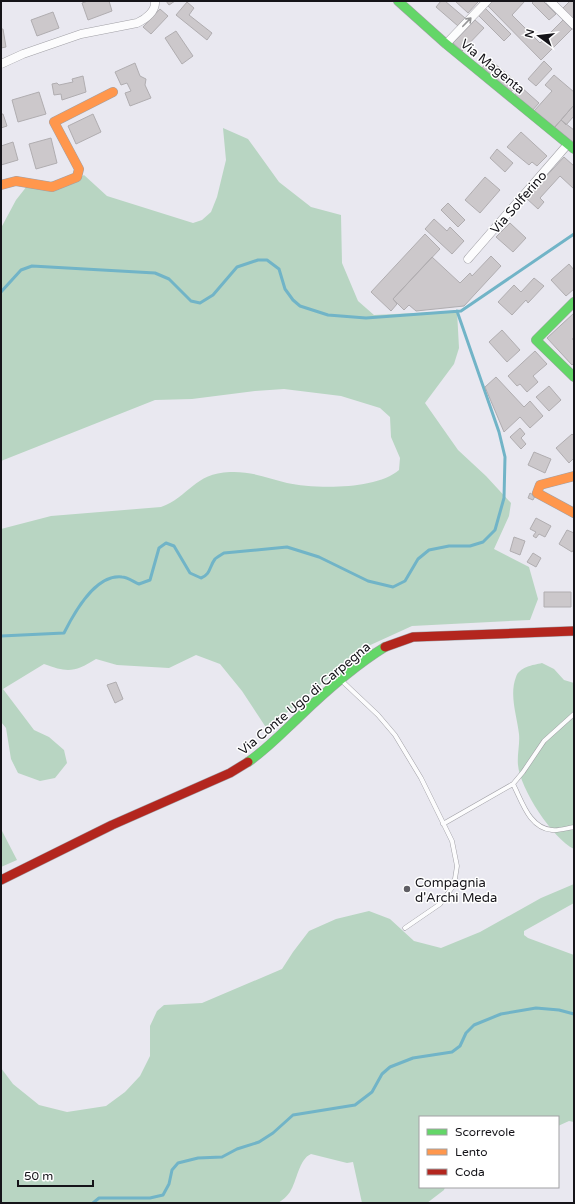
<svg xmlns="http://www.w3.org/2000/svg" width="575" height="1204" viewBox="0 0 575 1204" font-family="'Varela Round',sans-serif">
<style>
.green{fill:#b8d5c2}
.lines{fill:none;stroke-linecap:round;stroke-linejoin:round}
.stream{stroke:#71b4c7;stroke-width:3}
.building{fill:#ccc8cb;stroke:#b0adb0}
.lane-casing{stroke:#a1a0a6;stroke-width:5}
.street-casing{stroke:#a1a0a6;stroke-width:9}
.fast-casing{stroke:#a1a0a6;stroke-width:10}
.slow-casing{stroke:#a1a0a6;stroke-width:10}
.jam-casing{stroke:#a1a0a6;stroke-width:10}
.lane{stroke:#fcfcfd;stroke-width:4}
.street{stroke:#fcfcfd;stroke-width:8}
.fast{stroke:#63d668;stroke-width:9}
.slow{stroke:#ff974d;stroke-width:9}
.jam{stroke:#b3261e;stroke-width:9}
.oneway{stroke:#949496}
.poi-dot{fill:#5f5e64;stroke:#fff;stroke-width:1.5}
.labels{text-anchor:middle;stroke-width:3;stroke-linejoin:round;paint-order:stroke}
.street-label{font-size:13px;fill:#151419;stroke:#fff}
.poi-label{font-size:13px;fill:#151419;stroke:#fff;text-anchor:start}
</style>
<rect width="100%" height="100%" fill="#e9e8f0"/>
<path class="green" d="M223 128 248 139 279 182 311 207 341 215 342 263 358 301 374 315 457 311 459 348 454 364 425 403 458 450 486 476 511 503 509 516 494 549 529 567 538 599 530 620 412 626 366 647 267 729 242 691 220 664 196 655 169 668 117 665 96 659C75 672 68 673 44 664L3 689 34 730 49 737 64 750 67 763 55 778 40 781 18 773 11 759 6 728 1 722V529L51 516 161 507C189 497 194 473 230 472 250 471 268 478 287 483 315 489 376 490 399 470L400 458 391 437 390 417 380 408 341 396 284 389 255 391 192 399 155 400 1 461V228L16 200 27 186 71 184 84 175 107 196 193 223 202 220 211 212 217 197 226 160Z
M542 663 554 669 564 680 574 683V849C553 839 520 789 518 765 517 755 520 744 519 734 517 716 509 695 516 677 519 667 533 665 542 663Z
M1 829 17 860 1 867Z
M574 884V903L524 931V935L528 938 574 955V1122L569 1121 558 1126V1117H420V1187H445L444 1190 427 1203H362L353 1162 347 1163 311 1154C299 1159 297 1181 290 1192 287 1196 283 1200 278 1203H1V1068L13 1084 39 1105 67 1112 106 1106 125 1092 140 1076 150 1056V1026L157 1011 164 1005 202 1003 282 969 293 952 309 931 336 919 369 911 390 919 414 941 441 948 480 932 541 898Z"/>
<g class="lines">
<path class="stream" d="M1 292 21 270 32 266 155 273 169 279 191 301 200 303 213 295 237 267 258 260H267L279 269 285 289 293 300 300 306 328 315 366 318 461 311 574 234
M1 636 64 633C74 613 95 574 122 577 127 577 134 582 139 584L150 580 159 548 166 543 174 546 190 573 201 578C211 574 209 567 215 559 217 557 221 555 224 553L287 547 319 557 368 581 393 587 405 581 418 559 429 550 449 546H470L483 542 495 530 504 498 505 457 499 432 457 311
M93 1203 99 1198H150L163 1195 169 1184 172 1170 178 1163 198 1158 222 1157 237 1149 259 1142 273 1133 293 1115 355 1105 372 1092 382 1074 390 1067 413 1058 452 1052 460 1046 466 1033 474 1025 501 1014 536 1008 559 1010 574 1014"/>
</g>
<path class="building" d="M88 1H109L112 11 88 20 82 3Z
M166 1H175L169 5Z
M441 1H445L465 18 458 26 436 7Z
M455 1H477L478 2 468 13Z
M492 1H525L512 15 540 43 563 20 572 29 541 60 488 6Z
M534 1H543L556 14 549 20 532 3Z
M570 1H574V21L562 9Z
M187 2 194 8 189 15 212 33 207 40 176 15Z
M485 8 511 34 504 41 478 15Z
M160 9 168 16 151 34 143 27Z
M53 12 59 28 37 36 31 20Z
M475 20 484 28 462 51 453 43Z
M1 29H3L6 47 1 48Z
M176 31 193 56 182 64 165 38Z
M489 59 518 83 511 92 482 68Z
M544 61 552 69 536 86 528 79Z
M135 63 140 76 146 79 145 85 151 98 130 106 125 93 131 91 127 83 121 85 115 72Z
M554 75 574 92V105L554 128 534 111 552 91 545 85Z
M83 76 86 92 62 100 61 94 54 95 52 84 57 83 59 85 73 82 72 79Z
M521 87 539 103 531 112 514 96Z
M39 92 46 114 18 122 12 100Z
M574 105V116L566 125 561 120Z
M1 114H3L7 126 1 128Z
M93 114 101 132 76 144 68 126Z
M561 120 574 130V144L554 128Z
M521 132 547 156 537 166 532 162 529 165 507 147Z
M51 138 57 163 36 169 29 144Z
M13 142 18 160 1 165V146Z
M497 149 513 163 505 172 490 158Z
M564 157 574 166V189L560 176 540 198 544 202 538 209 526 198Z
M485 177 500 190 480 213 465 200Z
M448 203 465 220 458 227 441 210Z
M434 219 447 231 450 227 464 241 452 254 425 229Z
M510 223 526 238 513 252 496 237Z
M425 234 440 249 393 299 397 304 391 311 371 292Z
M491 256 501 266 464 306 416 311 409 305 404 310 393 299 432 257 460 283 470 273 472 276Z
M569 264 574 270V289L566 296 551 280Z
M534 278 544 286 528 303 526 300 512 315 498 302 514 285 521 292Z
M574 313V337L572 339 574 341V363L572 365 547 338Z
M502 330 520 350 507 362 489 342Z
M535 351 547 364 533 376 538 382 527 392 520 384 517 386 508 376Z
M496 377 524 407 530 401 543 416 530 428 520 417 504 432 485 387Z
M549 386 561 400 549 411 536 397Z
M520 428 525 434 521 438 526 444 521 449 510 437Z
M572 434 574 436V458L569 463 556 448Z
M534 452 551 459 545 473 528 465Z
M530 493 535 496 533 500 528 498Z
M536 518 551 526 545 537 539 534 536 538 533 536 536 532 530 529Z
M567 530 574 533V549L572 552 559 544Z
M514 537 525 541 520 555 510 551Z
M533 553 541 558 536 567 527 562Z
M544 592H571V607H544Z
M116 682 123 699 115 703 107 685Z"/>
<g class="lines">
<g class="lane-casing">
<path id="lane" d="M342 681 378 715 395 735 421 778 452 841 457 866 454 885 440 904 405 928
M513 784C522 801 529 828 552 830 559 831 567 828 574 827
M443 824 513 784 523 772 544 741 574 714"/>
</g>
<g class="street-casing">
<path id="street" d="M550 1 574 25
M446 44 487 1
M1 64 23 54 81 34 137 23C146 19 156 11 155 1
M468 259 568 144"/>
</g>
<g class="fast-casing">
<path id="fast" d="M398 1 446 44 574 149
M574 302 536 340 574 377
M248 762C267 749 282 733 299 717 325 692 354 666 385 647"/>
</g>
<g class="slow-casing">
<path id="slow" d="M1 185 16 181 52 187 77 177 79 169 54 122 113 92
M574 476 540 485 537 493 574 513"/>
</g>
<g class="jam-casing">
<path id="jam" d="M385 647 413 637 574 631
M1 880 112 825 230 773 248 762"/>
</g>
<use href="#lane" class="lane"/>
<use href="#street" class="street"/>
<use href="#fast" class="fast"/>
<use href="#slow" class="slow"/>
<use href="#jam" class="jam"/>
</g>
<defs><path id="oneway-shaft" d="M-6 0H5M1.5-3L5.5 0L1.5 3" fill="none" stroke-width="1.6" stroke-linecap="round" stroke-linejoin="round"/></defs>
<use class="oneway" href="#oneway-shaft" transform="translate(467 22) rotate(-46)"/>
<circle class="poi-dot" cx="407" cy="889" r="4"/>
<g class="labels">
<g class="street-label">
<text transform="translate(493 66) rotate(39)" y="5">Via Magenta</text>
<text transform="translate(518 202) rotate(-49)" y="5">Via Solferino</text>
<text transform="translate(304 698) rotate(-40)" y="5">Via Conte Ugo di Carpegna</text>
</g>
<g class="poi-label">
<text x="415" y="887">Compagnia<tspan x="415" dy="15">d'Archi Meda</tspan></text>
</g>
</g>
<rect width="575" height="1204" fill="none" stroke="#151419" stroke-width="4"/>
<rect x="419" y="1116" width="140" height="72" fill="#ffffff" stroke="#a1a1a3"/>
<rect x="427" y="1129" width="20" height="6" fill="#63d668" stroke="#a1a1a3"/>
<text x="455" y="1136" font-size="12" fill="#151419">Scorrevole</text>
<rect x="427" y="1149" width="20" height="6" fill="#ff974d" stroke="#a1a1a3"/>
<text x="455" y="1156" font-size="12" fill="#151419">Lento</text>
<rect x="427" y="1169" width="20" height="6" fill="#b3261e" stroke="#a1a1a3"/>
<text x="455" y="1176" font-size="12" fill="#151419">Coda</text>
<g transform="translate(539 36) rotate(285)" stroke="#ffffff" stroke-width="3" paint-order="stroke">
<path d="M0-3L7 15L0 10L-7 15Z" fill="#151419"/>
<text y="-6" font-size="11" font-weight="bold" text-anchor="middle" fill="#151419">N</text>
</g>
<path d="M18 1180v6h75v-6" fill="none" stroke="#151419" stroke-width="2"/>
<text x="24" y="1180" font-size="12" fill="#151419" stroke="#ffffff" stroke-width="3" paint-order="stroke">50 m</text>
</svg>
